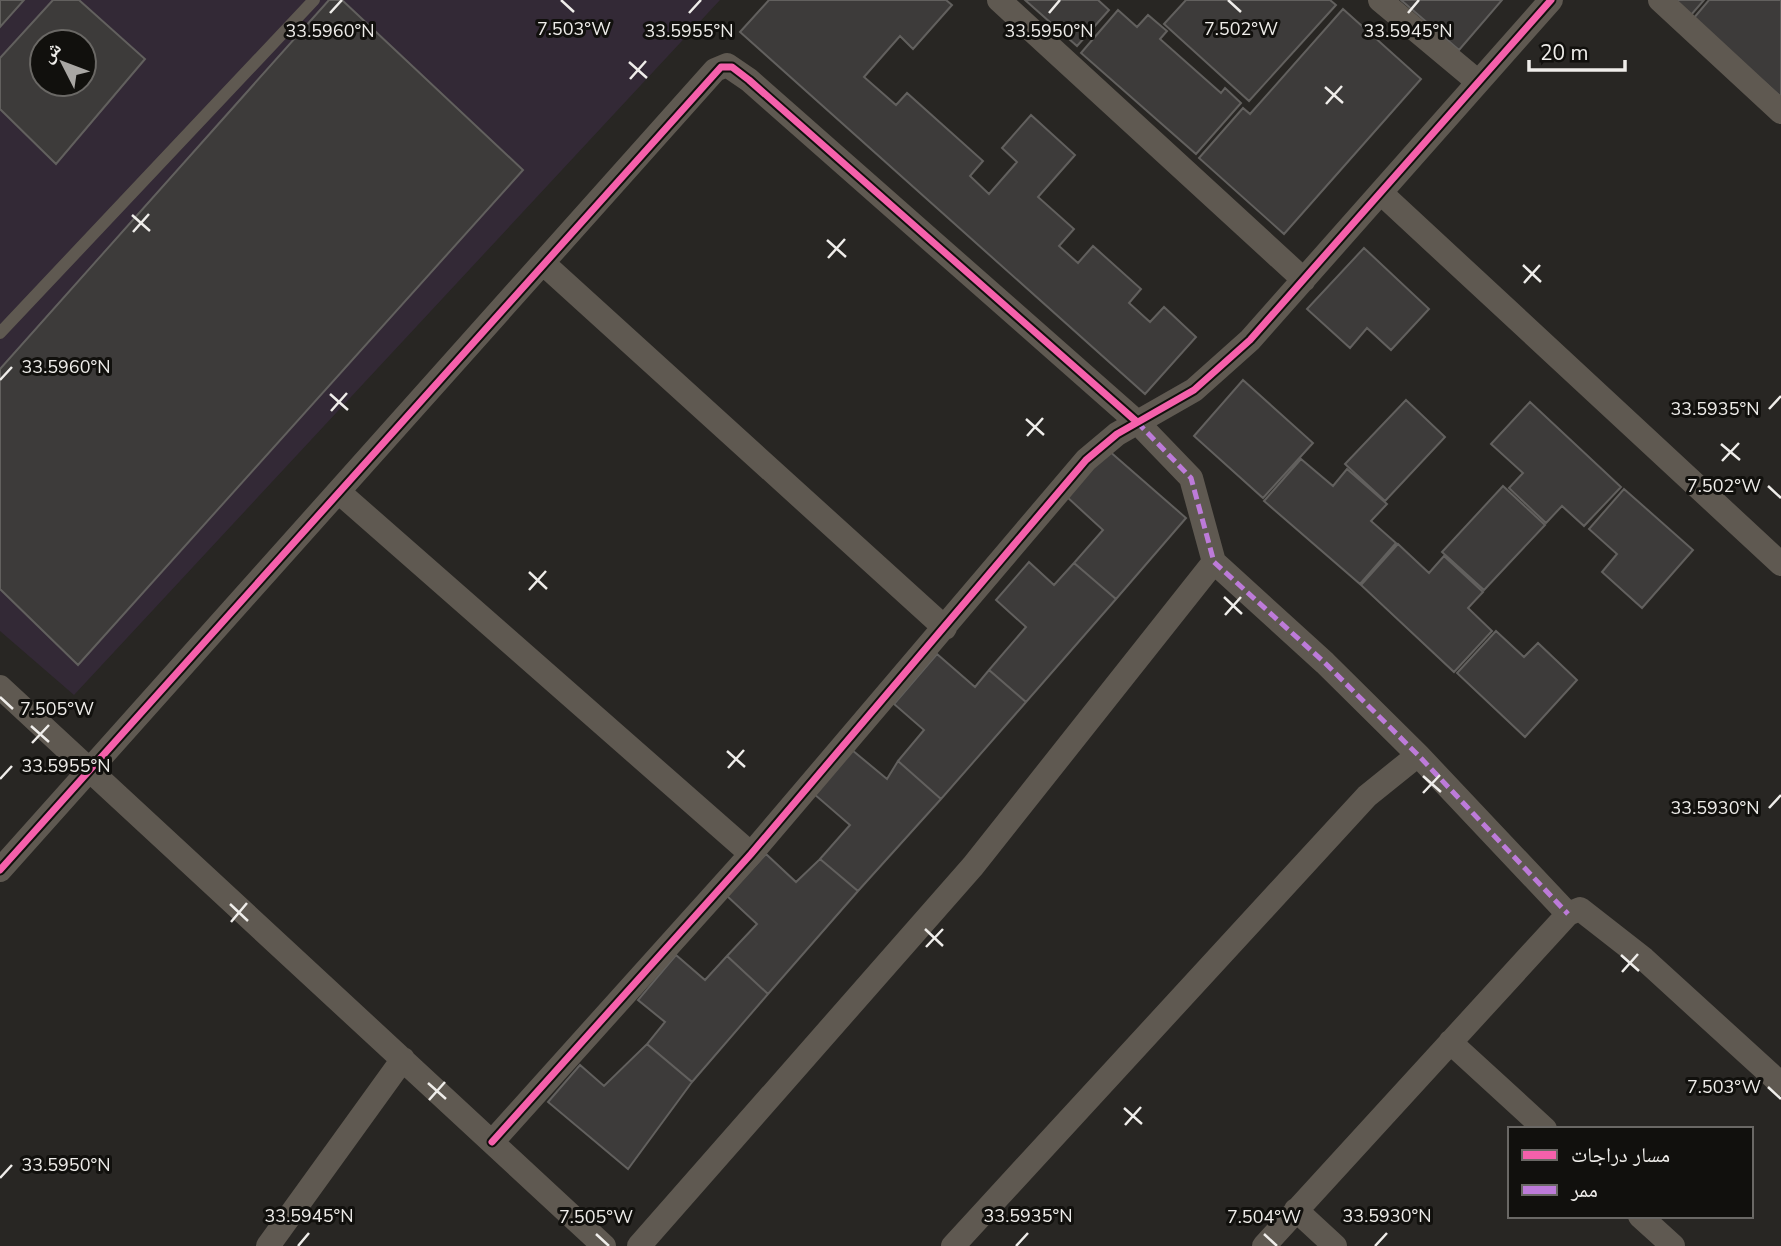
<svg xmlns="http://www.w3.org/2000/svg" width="1781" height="1246" viewBox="0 0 1781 1246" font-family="'Nunito Sans','Noto Naskh Arabic',sans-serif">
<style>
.industrial{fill:#332936;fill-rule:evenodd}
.building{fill:#3d3b3a;stroke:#62605e;stroke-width:2;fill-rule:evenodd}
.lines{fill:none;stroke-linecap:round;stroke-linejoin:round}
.lane{stroke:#5f5951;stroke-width:12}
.street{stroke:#5f5951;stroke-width:24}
.quiet{stroke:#bd7bd9;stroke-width:5;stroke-dasharray:10 5;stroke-linecap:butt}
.cycleway-casing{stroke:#11100d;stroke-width:11}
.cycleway{stroke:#f560ab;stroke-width:7}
.ticks{fill:none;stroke:#efedea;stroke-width:2.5}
.ticks-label{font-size:18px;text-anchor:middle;fill:#efedea;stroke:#11100d;stroke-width:6;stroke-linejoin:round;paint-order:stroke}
</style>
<rect width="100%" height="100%" fill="#282623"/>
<path class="industrial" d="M0 0H720L74 695 0 631ZM42 42H84V84H42Z"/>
<path class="building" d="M0 0H24L0 27Z
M53 0H79L145 59 56 164 0 109V58ZM42 42H84V84H42Z
M329 0H342L523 170 78 665 0 589V369Z
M769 0H946L952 5 913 49 900 36 864 77 896 105 907 93 983 161 970 176 989 194 1017 162 1002 148 1031 115 1075 155 1038 197 1074 229 1059 246 1078 263 1093 246 1141 289 1129 303 1150 322 1164 307 1196 337 1145 394 740 32Z
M1025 0H1098L1109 10 1077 46Z
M1186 0H1330L1336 5 1249 101 1164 24Z
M1401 0H1502L1459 50Z
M1674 0H1704L1691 15Z
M1709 0H1781V97L1693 19Z
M1343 9 1421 79 1284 234 1199 158 1243 108 1250 114Z
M1118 10 1137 27 1148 15 1167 31 1160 39 1221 93 1225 88 1241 103 1196 154 1081 53Z
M1364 248 1429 309 1391 350 1367 328 1350 348 1307 309Z
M1243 380 1313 443 1263 498 1194 436Z
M1406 400 1445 437 1385 501 1345 464Z
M1530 402 1621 487 1584 526 1562 506 1546 523 1509 488 1523 473 1491 444Z
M1108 450 1186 518 1116 599 1074 563 1103 530 1067 497Z
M1301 459 1333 486 1347 469 1387 504 1371 521 1396 543 1360 584 1264 501Z
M1503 486 1545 525 1484 590 1442 552Z
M1624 489 1693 550 1642 608 1602 572 1617 554 1589 529Z
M1398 544 1429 573 1444 556 1483 592 1468 608 1492 631 1454 672 1361 585Z
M1029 562 1054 585 1074 563 1116 599 1026 702 989 670 1026 627 996 600Z
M1496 631 1524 657 1538 643 1577 680 1525 737 1457 673Z
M937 654 975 687 989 670 1026 702 941 799 898 761 924 730 894 704Z
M852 750 887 779 898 761 941 799 858 891 820 859 850 825 814 794Z
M766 854 796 882 820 859 858 891 768 994 727 956 757 924 727 896Z
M676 955 705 980 727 956 768 994 692 1082 647 1044 665 1022 638 1000Z
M647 1044 692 1082 628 1169 548 1102 580 1065 604 1086Z"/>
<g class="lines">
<path class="lane" d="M0 333 314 0"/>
<path class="street" d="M999 0 1304 280
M1380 0 1477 81
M1660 0 1781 112
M1381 193 1781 564
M544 264 945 628
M340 493 751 854
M0 687 604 1246
M0 870 715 70 727 65 749 80 1137 422 1191 478 1214 562 1325 663 1418 755 1568 914
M1450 1042 1545 1129
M492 1142 751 854 1086 460 1117 434 1194 390 1250 340 1551 0
M1296 1210 1335 1246
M1640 1216 1673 1246
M268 1246 403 1059
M639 1246 973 866 1214 562
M953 1246 1367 796 1418 755
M1264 1246 1568 914 1580 909 1644 959 1781 1084"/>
<path class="quiet" d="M1137 422 1191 478 1214 562 1325 663 1418 755 1568 914"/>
<g class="cycleway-casing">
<path id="cycleway" d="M0 870 721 67H732L749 80 1137 422
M492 1142 751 854 1086 460 1117 434 1194 390 1250 340 1551 0"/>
</g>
<use href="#cycleway" class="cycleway"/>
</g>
<path class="ticks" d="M561 0 574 12M1228 0 1241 12M330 13 342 0M689 13 701 0M1049 13 1060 0M1408 13 1419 0M629 62 647 78M630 79 646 61M1325 87 1343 103M1326 104 1342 86M132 215 150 231M133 232 149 214M827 240 846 257M828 258 845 239M1523 265 1541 282M1524 283 1540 265M0 380 12 367M330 394 348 410M1769 409 1781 396M331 411 347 393M1026 419 1044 435M1027 436 1043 418M1721 444 1740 460M1722 461 1739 443M1768 486 1781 498M529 572 547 589M529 590 546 571M1224 597 1242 614M1225 615 1241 597M0 697 13 709M31 726 49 742M32 743 49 725M727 751 745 767M728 768 744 750M1423 776 1441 792M0 779 12 766M1423 793 1440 775M1769 808 1781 795M230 904 248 921M231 922 247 903M925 929 943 946M926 947 943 929M1621 955 1639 971M1622 972 1638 954M428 1083 446 1099M1768 1087 1781 1099M429 1100 445 1082M1124 1108 1142 1124M1125 1125 1141 1107M0 1178 12 1165M596 1234 609 1246M1264 1234 1277 1246M298 1246 309 1233M1016 1246 1028 1233M1375 1246 1387 1233"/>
<g class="ticks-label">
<text x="574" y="35">7.503°W</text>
<text x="1241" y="35">7.502°W</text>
<text x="330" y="37">33.5960°N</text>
<text x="689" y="37">33.5955°N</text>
<text x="1049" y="37">33.5950°N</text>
<text x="1408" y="37">33.5945°N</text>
<text x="66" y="373">33.5960°N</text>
<text x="1715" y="415">33.5935°N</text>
<text x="1724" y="492">7.502°W</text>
<text x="57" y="715">7.505°W</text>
<text x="66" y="772">33.5955°N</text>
<text x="1715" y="814">33.5930°N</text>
<text x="1724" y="1093">7.503°W</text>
<text x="66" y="1171">33.5950°N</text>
<text x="309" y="1222">33.5945°N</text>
<text x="1028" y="1222">33.5935°N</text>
<text x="1387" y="1222">33.5930°N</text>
<text x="596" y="1223">7.505°W</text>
<text x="1264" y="1223">7.504°W</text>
</g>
<rect x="1508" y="1127" width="245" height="91" fill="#11100d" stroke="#6a6865" stroke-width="2"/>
<rect x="1522" y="1150" width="35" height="10" fill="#f560ab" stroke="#6a6865" stroke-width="2"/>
<text x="1571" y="1162" font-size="21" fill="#efedea">مسار دراجات</text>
<rect x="1522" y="1185" width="35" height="10" fill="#bd7bd9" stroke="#6a6865" stroke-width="2"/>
<text x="1571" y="1197" font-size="21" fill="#efedea">ممر</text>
<g transform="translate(63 63) rotate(312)"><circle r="33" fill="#11100d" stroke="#6a6865" stroke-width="2"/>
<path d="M0-5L12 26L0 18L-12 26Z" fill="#a9a7a4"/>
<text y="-10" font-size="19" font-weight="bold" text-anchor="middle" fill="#efedea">ش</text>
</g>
<path d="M1529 60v10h96v-10" fill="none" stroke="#efedea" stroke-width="3.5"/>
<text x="1540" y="60" font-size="21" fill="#efedea" stroke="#11100d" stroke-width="5" paint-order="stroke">20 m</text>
</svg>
